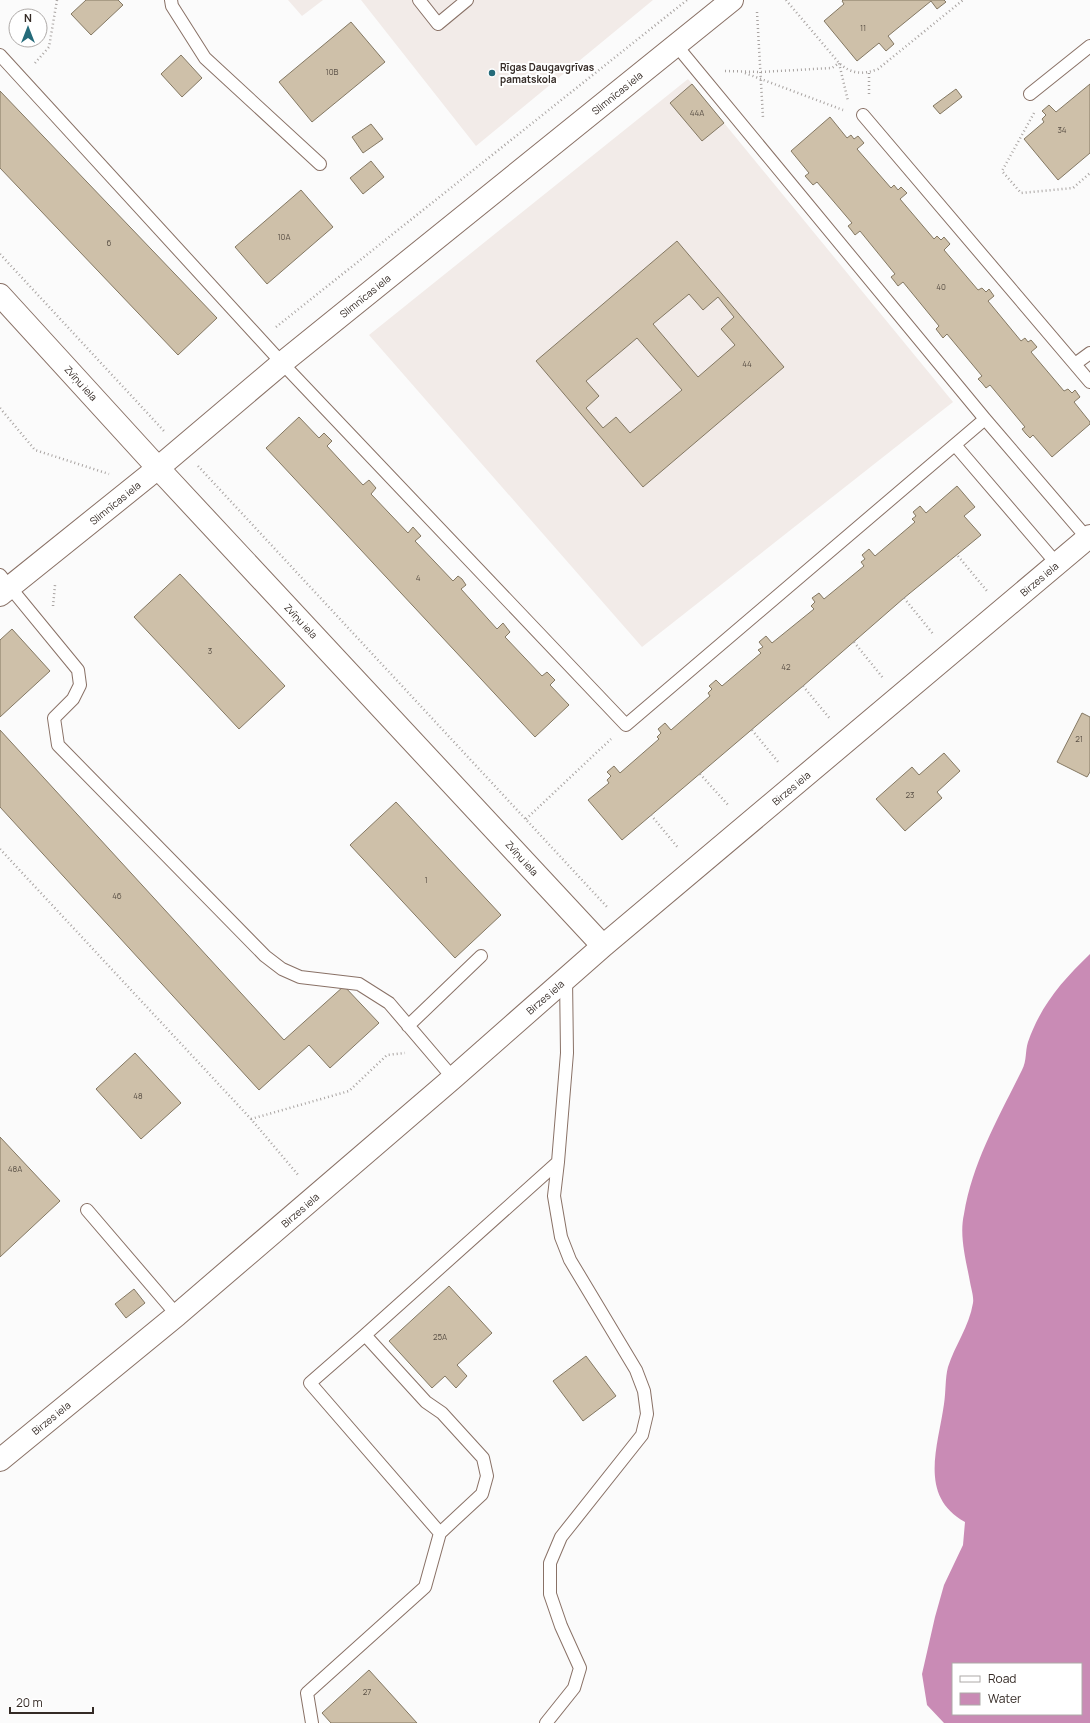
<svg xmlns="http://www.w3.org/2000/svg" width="1090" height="1723" viewBox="0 0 1090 1723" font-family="Manrope,sans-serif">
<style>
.built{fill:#f2ebe8}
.water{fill:#c98bb5;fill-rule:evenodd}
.building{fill:#cec0a9;stroke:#847863;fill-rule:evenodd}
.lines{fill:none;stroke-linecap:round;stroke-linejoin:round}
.service-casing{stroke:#897166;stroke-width:14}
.minor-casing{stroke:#897166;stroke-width:24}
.path{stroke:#a8a3a1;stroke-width:2.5;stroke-dasharray:1 3;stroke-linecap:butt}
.service{stroke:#fff;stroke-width:12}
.minor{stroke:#fff;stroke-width:22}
.poi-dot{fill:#256b7a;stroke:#fff;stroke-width:1.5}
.labels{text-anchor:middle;stroke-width:4;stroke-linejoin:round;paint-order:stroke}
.number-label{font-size:8px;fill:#5a5046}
.poi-label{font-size:10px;font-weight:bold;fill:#342a25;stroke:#fff;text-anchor:start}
.street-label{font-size:10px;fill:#342a25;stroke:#fff}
</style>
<rect width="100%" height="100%" fill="#fbfbfb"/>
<path class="built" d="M288 0H323L302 16Z
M361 0H653L476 146Z
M688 79 953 402 642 647 369 335Z"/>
<path class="water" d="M1090 954V1723H944L927 1705 922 1674 935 1617 944 1585 963 1545 965 1522C918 1496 938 1447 944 1404 946 1392 945 1378 948 1367 955 1345 969 1327 973 1303 974 1297 971 1288 970 1282 966 1260 959 1236 964 1214 973 1161 999 1117 1022 1070 1027 1061 1025 1051 1028 1042 1041 1005 1062 981 1090 954ZM953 1664H1081V1714H953Z"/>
<path class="building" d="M86 0H118L123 5 91 35 71 14Z
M843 0H944L946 2 937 9 931 1 888 36 894 44 886 51 879 43 857 61 824 21 844 4 842 1Z
M351 22 385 62 312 122 279 82Z
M181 55 202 78 182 97 161 74Z
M692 84 724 123 702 141 670 103Z
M1090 84V153L1058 180 1024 139 1044 122 1042 119 1046 115 1042 111 1049 105 1056 112Z
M956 89 962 97 940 114 933 106Z
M0 91 217 318 178 355 0 168Z
M830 117 847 138 851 135 854 139 858 136 864 143 857 149 891 188 894 185 898 190 901 187 907 193 900 199 934 239 937 236 941 240 944 237 950 244 944 250 978 290 982 288 986 292 989 289 994 296 988 301 1021 341 1025 338 1028 342 1031 340 1037 347 1031 352 1064 391 1068 389 1072 393 1075 390 1080 397 1074 402 1090 422V424L1052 457 1033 435 1030 438 1026 434 1022 429 1025 427 990 385 986 388 982 383 978 379 982 376 947 334 943 338 936 329 939 326 903 282 898 286 895 282 891 277 895 274 860 231 855 235 852 231 848 226 852 223 817 182 813 185 805 176 809 173 791 151Z
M371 124 383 139 363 153 352 137Z
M371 161 384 177 363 194 350 178Z
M301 190 333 227 267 284 235 247Z
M677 241 784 367 643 487 536 361ZM689 294 703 310 718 297 734 317 721 329 735 345 698 377 653 324ZM637 338 682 390 630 433 616 417 603 428 586 408 599 396 586 381Z
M299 417 319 438 324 433 332 441 327 446 363 485 369 480 376 488 371 494 408 533 413 527 421 536 415 541 453 581 458 576 462 579 466 585 461 589 497 629 503 623 510 632 505 637 542 676 547 672 555 680 550 685 569 705 535 737 266 448Z
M957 486 975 507 964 516 981 535 904 598 803 686 622 840 588 800 609 783 607 780 611 776 607 772 614 766 620 773 659 739 657 737 661 733 658 729 665 723 671 730 710 696 708 693 712 689 709 686 716 680 722 686 761 653 758 650 763 647 759 642 766 636 772 643 814 609 811 606 815 602 812 598 819 593 824 599 864 566 861 562 865 559 862 555 869 549 875 556 915 522 912 519 916 516 913 512 920 506 926 513Z
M180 574 285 686 239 729 134 617Z
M12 629 50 671 0 717V640Z
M1082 713 1090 717V772L1087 777 1057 762Z
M0 730 284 1040 344 986 379 1023 330 1068 309 1045 259 1090 0 807Z
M944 753 960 771 937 792 942 798 905 831 876 799 912 767 919 775Z
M396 802 501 915 455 958 350 845Z
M135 1053 181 1103 141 1139 96 1089Z
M0 1137 60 1201 0 1257Z
M449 1286 492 1333 457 1365 467 1376 456 1388 445 1376 432 1388 389 1341Z
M134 1289 145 1303 126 1318 115 1304Z
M586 1356 616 1396 583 1421 553 1381Z
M369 1670 417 1723H331L322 1713Z"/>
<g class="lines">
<g class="service-casing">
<path id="service" d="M171 0 172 6 205 58 320 164
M419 0 438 24 467 0
M676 45 985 419 1087 538
M0 55 282 363 626 725 985 419
M1030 94 1090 46
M863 115 1090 382
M1075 364 1090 353
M955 445 1057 564
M0 575 78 670 80 685 73 699 54 718 58 745 265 956 282 969 300 977 359 984 389 1003 453 1078
M408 1026 481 956
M87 1210 177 1315
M365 1335 310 1383 440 1533
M312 1723 307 1693 425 1587 440 1533 482 1494 487 1476 483 1458 442 1413 426 1402 365 1335 558 1162 567 1053 566 978
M546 1723 574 1688 580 1668 561 1626 550 1594V1563L561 1537 642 1435 647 1414 644 1391 636 1370 570 1260 561 1237 554 1196 558 1162"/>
</g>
<g class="minor-casing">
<path id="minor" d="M0 295 158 468 603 946
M0 595 158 468 282 363 732 0
M0 1460 177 1315 453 1078 603 946 1090 536"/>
</g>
<path class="path" d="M786 0 839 63C851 74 863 75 878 69L963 0
M757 12 763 118
M35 63 49 47 57 0
M725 71 761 72 832 68 839 63 848 101
M745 73 843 110
M869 73V96
M1034 113 1002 171 1021 193 1073 188 1090 173
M0 254 164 431
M276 327 687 0
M0 408 35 450 109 474
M198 466 608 908
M958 556 987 591
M904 598 934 635
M53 606 55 585
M854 642 883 678
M803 686 831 720
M752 730 779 763
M700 774 729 806
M651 815 679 849
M526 819 611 739
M0 849 251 1119 299 1176
M251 1119 349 1091 387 1055 405 1053"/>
<use href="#service" class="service"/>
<use href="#minor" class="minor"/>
</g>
<circle class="poi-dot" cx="492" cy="73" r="4"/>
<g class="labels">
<g class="number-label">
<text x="863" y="31">11</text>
<text x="332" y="75">10B</text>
<text x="697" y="116">44A</text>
<text x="1062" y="133">34</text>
<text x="284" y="240">10A</text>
<text x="109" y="246">6</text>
<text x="941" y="290">40</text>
<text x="747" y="367">44</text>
<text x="418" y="581">4</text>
<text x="210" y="654">3</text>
<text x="786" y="670">42</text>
<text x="1079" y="742">21</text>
<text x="910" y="798">23</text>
<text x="426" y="883">1</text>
<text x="117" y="899">46</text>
<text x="138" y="1099">48</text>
<text x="15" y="1172">48A</text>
<text x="440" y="1340">25A</text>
<text x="367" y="1695">27</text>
</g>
<g class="poi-label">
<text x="500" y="71">Rīgas Daugavgrīvas<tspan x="500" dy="12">pamatskola</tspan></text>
</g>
<g class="street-label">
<text transform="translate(617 93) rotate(-39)" y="4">Slimnīcas iela</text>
<text transform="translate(365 296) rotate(-39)" y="4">Slimnīcas iela</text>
<text transform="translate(81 383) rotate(48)" y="4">Zvīņu iela</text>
<text transform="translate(115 503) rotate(-39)" y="4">Slimnīcas iela</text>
<text transform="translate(1039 579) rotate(-40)" y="4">Birzes iela</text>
<text transform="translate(301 621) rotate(47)" y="4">Zvīņu iela</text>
<text transform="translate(791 788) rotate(-40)" y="4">Birzes iela</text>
<text transform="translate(522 858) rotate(48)" y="4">Zvīņu iela</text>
<text transform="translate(545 997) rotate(-41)" y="4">Birzes iela</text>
<text transform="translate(300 1210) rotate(-41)" y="4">Birzes iela</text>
<text transform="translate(51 1418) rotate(-39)" y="4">Birzes iela</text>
</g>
</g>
<rect x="952" y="1663" width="130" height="52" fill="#ffffff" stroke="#aeaaa8"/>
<rect x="960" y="1676" width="20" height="6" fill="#ffffff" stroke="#aeaaa8"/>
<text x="988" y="1683" font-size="12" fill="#342a25">Road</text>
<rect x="960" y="1693" width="20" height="12" fill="#c98bb5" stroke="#aeaaa8"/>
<text x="988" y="1703" font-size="12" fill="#342a25">Water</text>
<g transform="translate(28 28)"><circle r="19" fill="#ffffff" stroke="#aeaaa8"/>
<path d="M0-3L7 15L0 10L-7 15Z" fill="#256b7a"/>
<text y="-6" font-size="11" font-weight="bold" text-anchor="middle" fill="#342a25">N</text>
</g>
<path d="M10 1707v6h83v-6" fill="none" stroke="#342a25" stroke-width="2"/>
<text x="16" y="1707" font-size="12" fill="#342a25" stroke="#ffffff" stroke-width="3" paint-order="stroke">20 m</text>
</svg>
